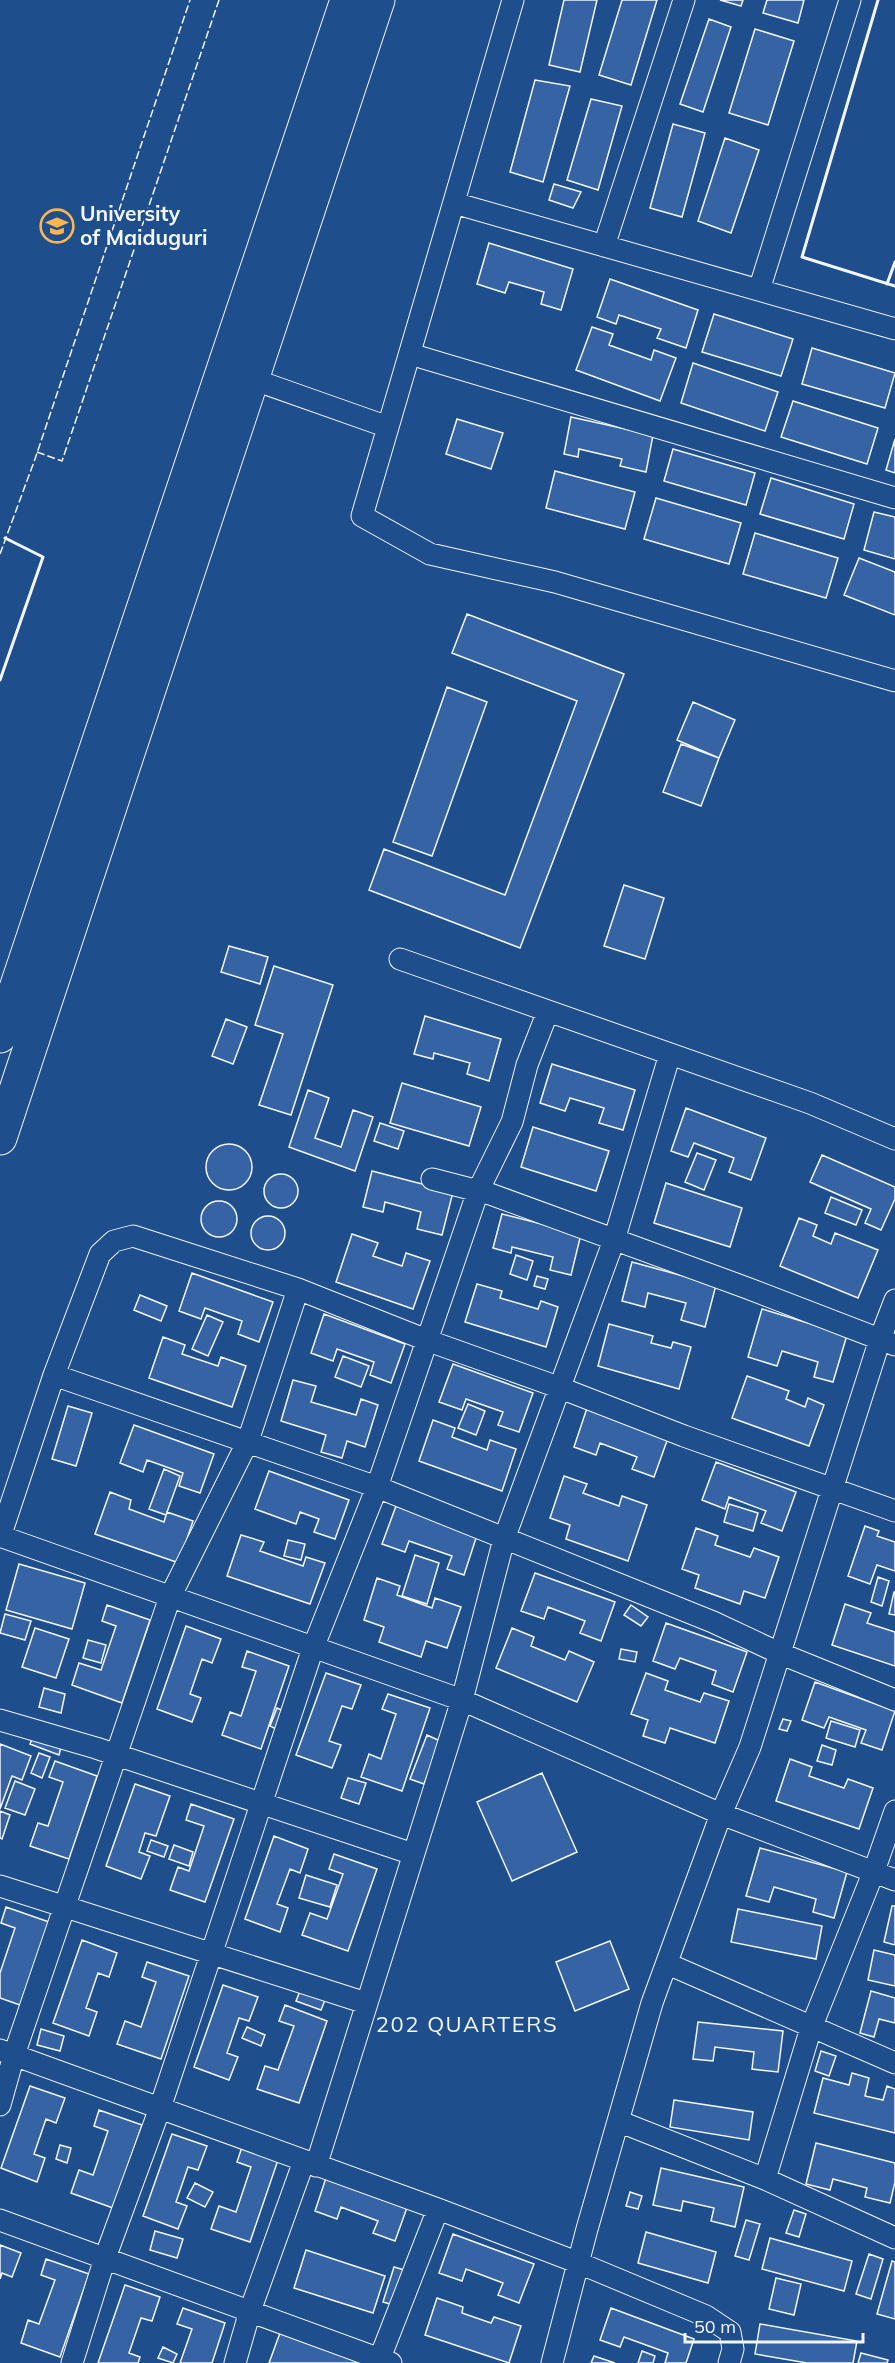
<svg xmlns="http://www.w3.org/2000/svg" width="895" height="2363" viewBox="0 0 895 2363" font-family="Mulish,sans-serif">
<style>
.building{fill:#3563a3;stroke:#f2f6ff;stroke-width:1.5}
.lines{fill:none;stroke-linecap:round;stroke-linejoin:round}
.street-casing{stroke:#f2f6ff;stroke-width:23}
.highway-casing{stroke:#f2f6ff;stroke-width:35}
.street{stroke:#1f4e8c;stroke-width:21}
.highway{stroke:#1f4e8c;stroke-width:33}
.fence{stroke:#f2f6ff;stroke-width:1.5;stroke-dasharray:8 3;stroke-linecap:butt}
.wall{stroke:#f2f6ff;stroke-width:3}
.labels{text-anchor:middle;stroke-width:4.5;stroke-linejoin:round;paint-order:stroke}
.poi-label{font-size:21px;font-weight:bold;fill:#f2f6ff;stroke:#1f4e8c;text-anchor:start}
.neighbourhood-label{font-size:22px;letter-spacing:1.5px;fill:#f2f6ff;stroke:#1f4e8c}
</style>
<rect width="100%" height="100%" fill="#1f4e8c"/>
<path class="building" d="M564 0H597L580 72 549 65Z
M622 0H657L631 85 599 75Z
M720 0H743L741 6Z
M767 0H804L798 23 763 13Z
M709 19 731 27 703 112 680 104Z
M755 29 794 41 768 125 729 113Z
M535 80 570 86 543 182 510 172Z
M591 99 622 106 598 190 567 180Z
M673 124 705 133 682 217 650 208Z
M725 138 759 150 731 233 698 221Z
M554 184 581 192 573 208 549 200Z
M489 243 573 269 561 310 541 304 544 292 509 282 505 293 477 284Z
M610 279 698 310 686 348 657 338 661 329 619 315 616 324 597 317Z
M714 314 793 339 781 376 702 352Z
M592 327 613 334 609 345 651 360 654 350 676 358 660 401 576 370Z
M812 348 895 373 885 408 802 384Z
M693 363 778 392 765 431 681 403Z
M793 401 878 428 867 464 781 437Z
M571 417 653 435 646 472 620 466 622 459 579 449 578 457 564 454Z
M457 419 503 433 491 469 446 454Z
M895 439V473L886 470Z
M673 449 755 473 746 505 664 481Z
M555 471 635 492 625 529 546 508Z
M771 478 854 504 844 539 760 514Z
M656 498 741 523 729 564 644 539Z
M874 512 895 517V559L864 550Z
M755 533 838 558 826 598 743 574Z
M859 558 895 572V615L844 595Z
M467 614 624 674 520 948 369 890 384 849 505 895 577 701 452 653Z
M447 687 487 702 432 856 393 842Z
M693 702 735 720 719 758 677 740Z
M681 744 719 758 701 806 663 792Z
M624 885 664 898 645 959 604 946Z
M229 946 268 957 260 984 221 972Z
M274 966 333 985 291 1115 259 1105 283 1034 255 1025Z
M425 1016 501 1039 489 1081 467 1074 470 1063 434 1053 433 1059 414 1054Z
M226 1019 247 1027 233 1064 212 1056Z
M552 1064 635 1090 623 1130 599 1123 604 1108 570 1098 565 1111 540 1103Z
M402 1083 481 1107 469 1146 390 1123Z
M308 1090 329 1098 315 1138 341 1147 353 1110 373 1117 355 1171 289 1147Z
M686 1108 766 1138 751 1180 729 1172 734 1158 694 1143 688 1157 671 1151Z
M380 1123 404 1131 398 1149 374 1141Z
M533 1127 609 1151 596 1191 521 1167Z
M206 1167a23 23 0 1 1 46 0a23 23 0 1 1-46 0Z
M697 1153 716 1160 704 1190 685 1182Z
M822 1155 895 1187V1199L881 1230 865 1223 871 1209 810 1182Z
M372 1171 453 1192 442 1235 417 1229 421 1212 385 1202 383 1212 363 1207Z
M264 1191a17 17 0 1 1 34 0a17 17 0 1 1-34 0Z
M666 1183 742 1208 730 1247 654 1223Z
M831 1197 862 1210 856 1225 825 1213Z
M201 1219a18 18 0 1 1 36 0a18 18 0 1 1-36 0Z
M502 1214 581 1234 571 1275 550 1270 553 1257 512 1247 511 1253 493 1248Z
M251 1233a17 17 0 1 1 34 0a17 17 0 1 1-34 0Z
M799 1218 817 1225 813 1236 831 1244 835 1233 878 1250 858 1298 780 1266Z
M352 1234 378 1243 373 1256 402 1266 406 1253 430 1261 413 1309 336 1282Z
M516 1255 533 1261 527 1280 510 1274Z
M632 1262 716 1285 705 1327 681 1320 686 1303 648 1293 645 1307 622 1301Z
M192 1273 273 1302 259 1342 238 1334 242 1321 205 1308 201 1319 179 1311Z
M537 1276 548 1279 545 1289 534 1286Z
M477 1284 502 1291 500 1298 538 1309 541 1301 558 1307 546 1347 465 1322Z
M140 1295 167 1306 161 1321 134 1310Z
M762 1309 847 1335 833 1382 814 1377 818 1362 782 1351 777 1366 748 1357Z
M324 1314 405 1344 391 1383 370 1375 374 1362 337 1349 333 1361 311 1353Z
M207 1315 223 1322 208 1356 192 1349Z
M609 1324 653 1336 651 1343 671 1348 673 1342 691 1347 679 1389 598 1366Z
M163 1337 185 1345 182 1354 218 1366 221 1357 246 1366 232 1407 149 1378Z
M343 1356 369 1366 361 1387 335 1377Z
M453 1364 533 1393 519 1432 498 1425 503 1412 466 1399 462 1410 439 1402Z
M747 1376 789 1391 786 1399 805 1407 808 1398 824 1405 809 1446 732 1418Z
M293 1380 316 1386 311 1402 356 1415 361 1399 378 1405 365 1447 347 1441 342 1458 321 1452 326 1435 281 1421Z
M468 1404 485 1411 476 1435 458 1428Z
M68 1406 92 1413 76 1466 52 1459Z
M587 1408 668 1438 654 1477 632 1469 637 1457 600 1443 596 1455 574 1447Z
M433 1420 455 1428 452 1437 487 1450 490 1440 516 1449 502 1491 419 1461Z
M134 1425 214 1454 200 1493 179 1486 183 1473 147 1460 143 1472 120 1463Z
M716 1462 796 1492 782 1531 761 1523 766 1511 729 1497 725 1509 702 1500Z
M164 1469 180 1476 166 1515 149 1509Z
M269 1471 349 1500 335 1539 314 1532 319 1519 300 1512 296 1524 255 1509Z
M564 1476 587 1484 583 1493 619 1506 622 1496 647 1505 628 1561 566 1539 570 1525 550 1518Z
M110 1492 131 1500 129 1509 164 1522 167 1512 193 1521 179 1563 95 1534Z
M729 1504 758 1513 753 1531 724 1522Z
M396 1506 477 1535 464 1575 447 1569 452 1556 409 1541 405 1552 382 1544Z
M865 1526 879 1531 877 1536 895 1542V1571L877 1565 870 1584 848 1576Z
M696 1528 718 1536 715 1545 750 1557 754 1548 779 1557 765 1598 744 1591 740 1604 695 1588 699 1575 682 1569Z
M241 1535 264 1542 260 1551 303 1566 306 1557 325 1563 310 1604 227 1576Z
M288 1540 305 1544 301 1560 284 1556Z
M415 1555 439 1563 427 1604 402 1596Z
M19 1564 85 1583 72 1629 6 1610Z
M535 1573 615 1602 601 1641 580 1633 585 1621 548 1607 544 1619 521 1611Z
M878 1577 889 1581 882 1606 871 1602Z
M377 1578 400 1586 397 1595 432 1608 435 1598 461 1607 447 1648 426 1641 421 1657 379 1642 384 1627 364 1620Z
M894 1592H895V1615L889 1614Z
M845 1604 871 1613 867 1623 895 1632V1666L832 1645Z
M107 1605 150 1620 122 1703 72 1685 79 1663 101 1670 116 1626 102 1621Z
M631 1605 648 1617 641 1626 624 1615Z
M5 1614 31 1621 25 1640 0 1633Z
M666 1623 747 1652 733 1692 712 1684 716 1671 680 1658 675 1669 653 1661Z
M186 1626 221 1639 212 1663 202 1659 190 1694 201 1698 192 1722 157 1709Z
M35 1628 69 1639 56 1678 22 1667Z
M512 1628 534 1637 531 1646 565 1660 569 1651 594 1662 577 1702 496 1668Z
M88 1640 106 1645 101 1663 83 1658Z
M621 1649 637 1652 635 1662 619 1659Z
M247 1651 289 1666 261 1749 222 1735 230 1712 241 1716 256 1671 242 1667Z
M326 1673 361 1685 352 1709 342 1706 329 1741 341 1745 332 1768 296 1755Z
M646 1673 668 1681 665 1690 700 1702 704 1693 729 1701 715 1743 670 1728 665 1743 643 1736 648 1720 631 1714Z
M815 1682 895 1711 882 1750 861 1743 866 1730 829 1717 824 1728 802 1720Z
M44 1688 65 1694 61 1713 39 1707Z
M388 1694 430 1708 402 1791 361 1777 369 1754 381 1759 396 1714 382 1709Z
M277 1708 288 1713 280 1731 270 1726Z
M783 1719 791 1721 787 1731 779 1729Z
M831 1721 860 1730 855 1747 826 1738Z
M427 1735 440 1741 424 1784 410 1779Z
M33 1736 61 1747 59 1755 30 1744Z
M0 1744 31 1756 22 1780 12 1776 0 1809Z
M822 1745 836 1750 832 1765 817 1761Z
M39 1753 50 1757 42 1778 31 1773Z
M790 1759 812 1767 809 1776 844 1788 848 1779 873 1788 859 1829 776 1801Z
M55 1761 97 1776 69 1859 30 1846 38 1823 48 1826 63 1782 49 1777Z
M542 1773 577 1852 512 1881 477 1802Z
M348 1778 366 1783 359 1804 341 1798Z
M15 1781 35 1789 25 1815 5 1808Z
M135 1784 170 1796 156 1836 145 1833 139 1852 150 1856 141 1879 106 1866Z
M191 1804 234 1819 205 1902 170 1890 178 1867 189 1871 204 1826 186 1820Z
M0 1811 10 1815 2 1839 0 1838Z
M274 1836 308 1849 300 1873 290 1869 277 1904 288 1908 280 1932 245 1919Z
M151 1840 168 1846 164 1857 147 1851Z
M174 1845 193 1852 189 1866 169 1859Z
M760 1848 847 1872 834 1918 813 1912 816 1899 774 1887 769 1902 746 1896Z
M334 1854 377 1869 348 1951 302 1935 310 1913 327 1919 343 1874 329 1869Z
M306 1875 337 1885 330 1907 299 1898Z
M892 1906H895V1945L884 1942Z
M6 1907 49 1922 20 2005 0 1998V1973L15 1928 1 1923Z
M738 1909 822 1926 816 1959 731 1942Z
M82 1940 117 1953 109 1977 98 1973 86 2008 97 2012 89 2036 53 2023Z
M610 1941 629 1989 575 2011 556 1962Z
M874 1950 895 1955V1986L868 1980Z
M147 1962 189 1976 161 2059 117 2044 125 2021 141 2027 156 1982 142 1977Z
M223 1985 258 1997 249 2021 239 2018 227 2053 238 2057 229 2080 194 2067Z
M300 1991 325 2000 321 2010 296 2001Z
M871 1991 895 1998V2023L879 2019 874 2037 860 2033Z
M285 2005 327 2021 299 2103 257 2089 265 2066 278 2070 294 2026 279 2021Z
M698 2022 783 2031 778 2072 752 2069 754 2052 715 2047 713 2061 693 2059Z
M247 2027 265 2035 261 2046 242 2038Z
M41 2029 64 2036 60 2051 37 2045Z
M821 2051 836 2056 829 2076 815 2071Z
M852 2073 869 2078 865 2096 883 2100 887 2086 895 2089V2133L814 2113 823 2078 849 2085Z
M30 2086 65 2098 56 2123 46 2119 34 2154 45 2158 37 2182 1 2168Z
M674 2100 753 2112 749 2140 670 2127Z
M99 2110 142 2125 113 2208 71 2193 79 2170 93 2175 108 2131 94 2126Z
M172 2134 207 2146 198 2170 188 2167 176 2202 187 2206 178 2229 143 2216Z
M816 2143 895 2163V2182L890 2203 865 2197 867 2188 833 2179 830 2190 806 2184Z
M60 2145 71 2148 67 2163 56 2159Z
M242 2147 278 2160 250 2242 211 2229 219 2206 236 2212 251 2167 237 2162Z
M661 2168 744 2187 735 2227 711 2221 714 2208 683 2201 681 2211 653 2205Z
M328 2172 409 2202 395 2241 373 2233 378 2221 341 2207 337 2219 315 2211Z
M195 2183 213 2192 205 2207 187 2198Z
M630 2192 642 2196 638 2209 626 2206Z
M794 2210 806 2214 799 2237 786 2233Z
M746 2220 760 2224 749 2260 735 2256Z
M155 2231 183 2239 177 2258 150 2250Z
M646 2232 716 2252 708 2283 638 2263Z
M453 2234 534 2264 519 2303 498 2295 503 2283 466 2269 462 2281 439 2273Z
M770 2238 852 2261 844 2291 762 2269Z
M0 2245 21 2253 12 2277 2 2273 0 2279Z
M306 2250 385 2276 373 2313 294 2288Z
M869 2254 883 2259 871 2299 856 2294Z
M46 2259 89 2274 60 2357 21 2343 28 2320 39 2324 55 2280 41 2275Z
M892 2261 895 2262V2319L877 2314Z
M394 2267 408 2271 397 2306 383 2302Z
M776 2278 801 2284 794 2315 769 2309Z
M125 2285 160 2297 152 2321 141 2318 129 2353 140 2357 138 2363H98Z
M437 2298 463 2307 462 2313 491 2323 494 2317 521 2326 509 2363 425 2335Z
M183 2308 225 2323 212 2363H180L192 2329 177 2324Z
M611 2308 694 2339 686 2363H665L668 2353 624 2337 620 2347 600 2340Z
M760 2324 857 2341 853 2363H807L755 2354Z
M280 2333 360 2362V2363H269Z
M163 2347 177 2354 173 2363 158 2358Z
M642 2351 655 2356 653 2363H638Z
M861 2353 888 2360 887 2363H858Z
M594 2356 615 2363H591Z"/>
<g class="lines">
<g class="street-casing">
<path id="street" d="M513 0 362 516 430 554 555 582 895 681
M454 203 895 329
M604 246 684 0
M759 290 850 0
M410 354 895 498
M252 379 388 427
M400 959 810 1103 895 1139
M432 1179 490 1194 747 1288 895 1345
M54 1375 377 1487 713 1622 779 1653 895 1700
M0 1536 462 1700 721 1814 895 1880
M0 1537 54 1375 100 1254 114 1241 133 1236 298 1289 429 1341 558 1387 684 1436 895 1511
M0 1720 96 1748 413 1854
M0 1886 366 2003
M668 1964 895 2063
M0 2050 438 2209 579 2263 706 2316 730 2332 733 2349 729 2363
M0 2105 14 2055 170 1597 248 1441 298 1289
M618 2121 765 2179 895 2238
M316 2166 462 1700 504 1539 614 1240 670 1054
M765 2179 811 2028 874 1871 895 1811
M0 2220 391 2363
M72 2363 105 2258 160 2108 313 1648 377 1487 478 1191 512 1122 527 1065 548 1011
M235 2363 250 2311 304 2161
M378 2363 438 2209
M552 2363 587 2229 652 2003 721 1814 750 1747 880 1339 895 1300"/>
</g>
<g class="highway-casing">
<path id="highway" d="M0 1036 347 0
M0 1138 378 0"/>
</g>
<use href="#street" class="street"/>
<use href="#highway" class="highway"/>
<path class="fence" d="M37 452 62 461 219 0
M0 554 35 459 190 0"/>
<path class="wall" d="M878 0 802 257 895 286
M887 284 895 262
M0 680 43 557 5 538"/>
</g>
<defs>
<g id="university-ring" transform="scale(1.725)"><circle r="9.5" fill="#1f4e8c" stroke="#ffb74d" stroke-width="1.5"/><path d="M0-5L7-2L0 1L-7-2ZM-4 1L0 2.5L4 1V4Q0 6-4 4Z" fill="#ffb74d"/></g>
</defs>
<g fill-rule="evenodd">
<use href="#university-ring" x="57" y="226"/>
</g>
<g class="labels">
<g class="poi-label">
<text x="80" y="221">University<tspan x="80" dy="24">of Maiduguri</tspan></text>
</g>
<g class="neighbourhood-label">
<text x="467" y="2032">202 QUARTERS</text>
</g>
</g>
<path d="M685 2333v9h178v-9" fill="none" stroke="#f2f6ff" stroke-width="3"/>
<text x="694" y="2333" font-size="18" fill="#f2f6ff" stroke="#1f4e8c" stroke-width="4.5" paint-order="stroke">50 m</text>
</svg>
